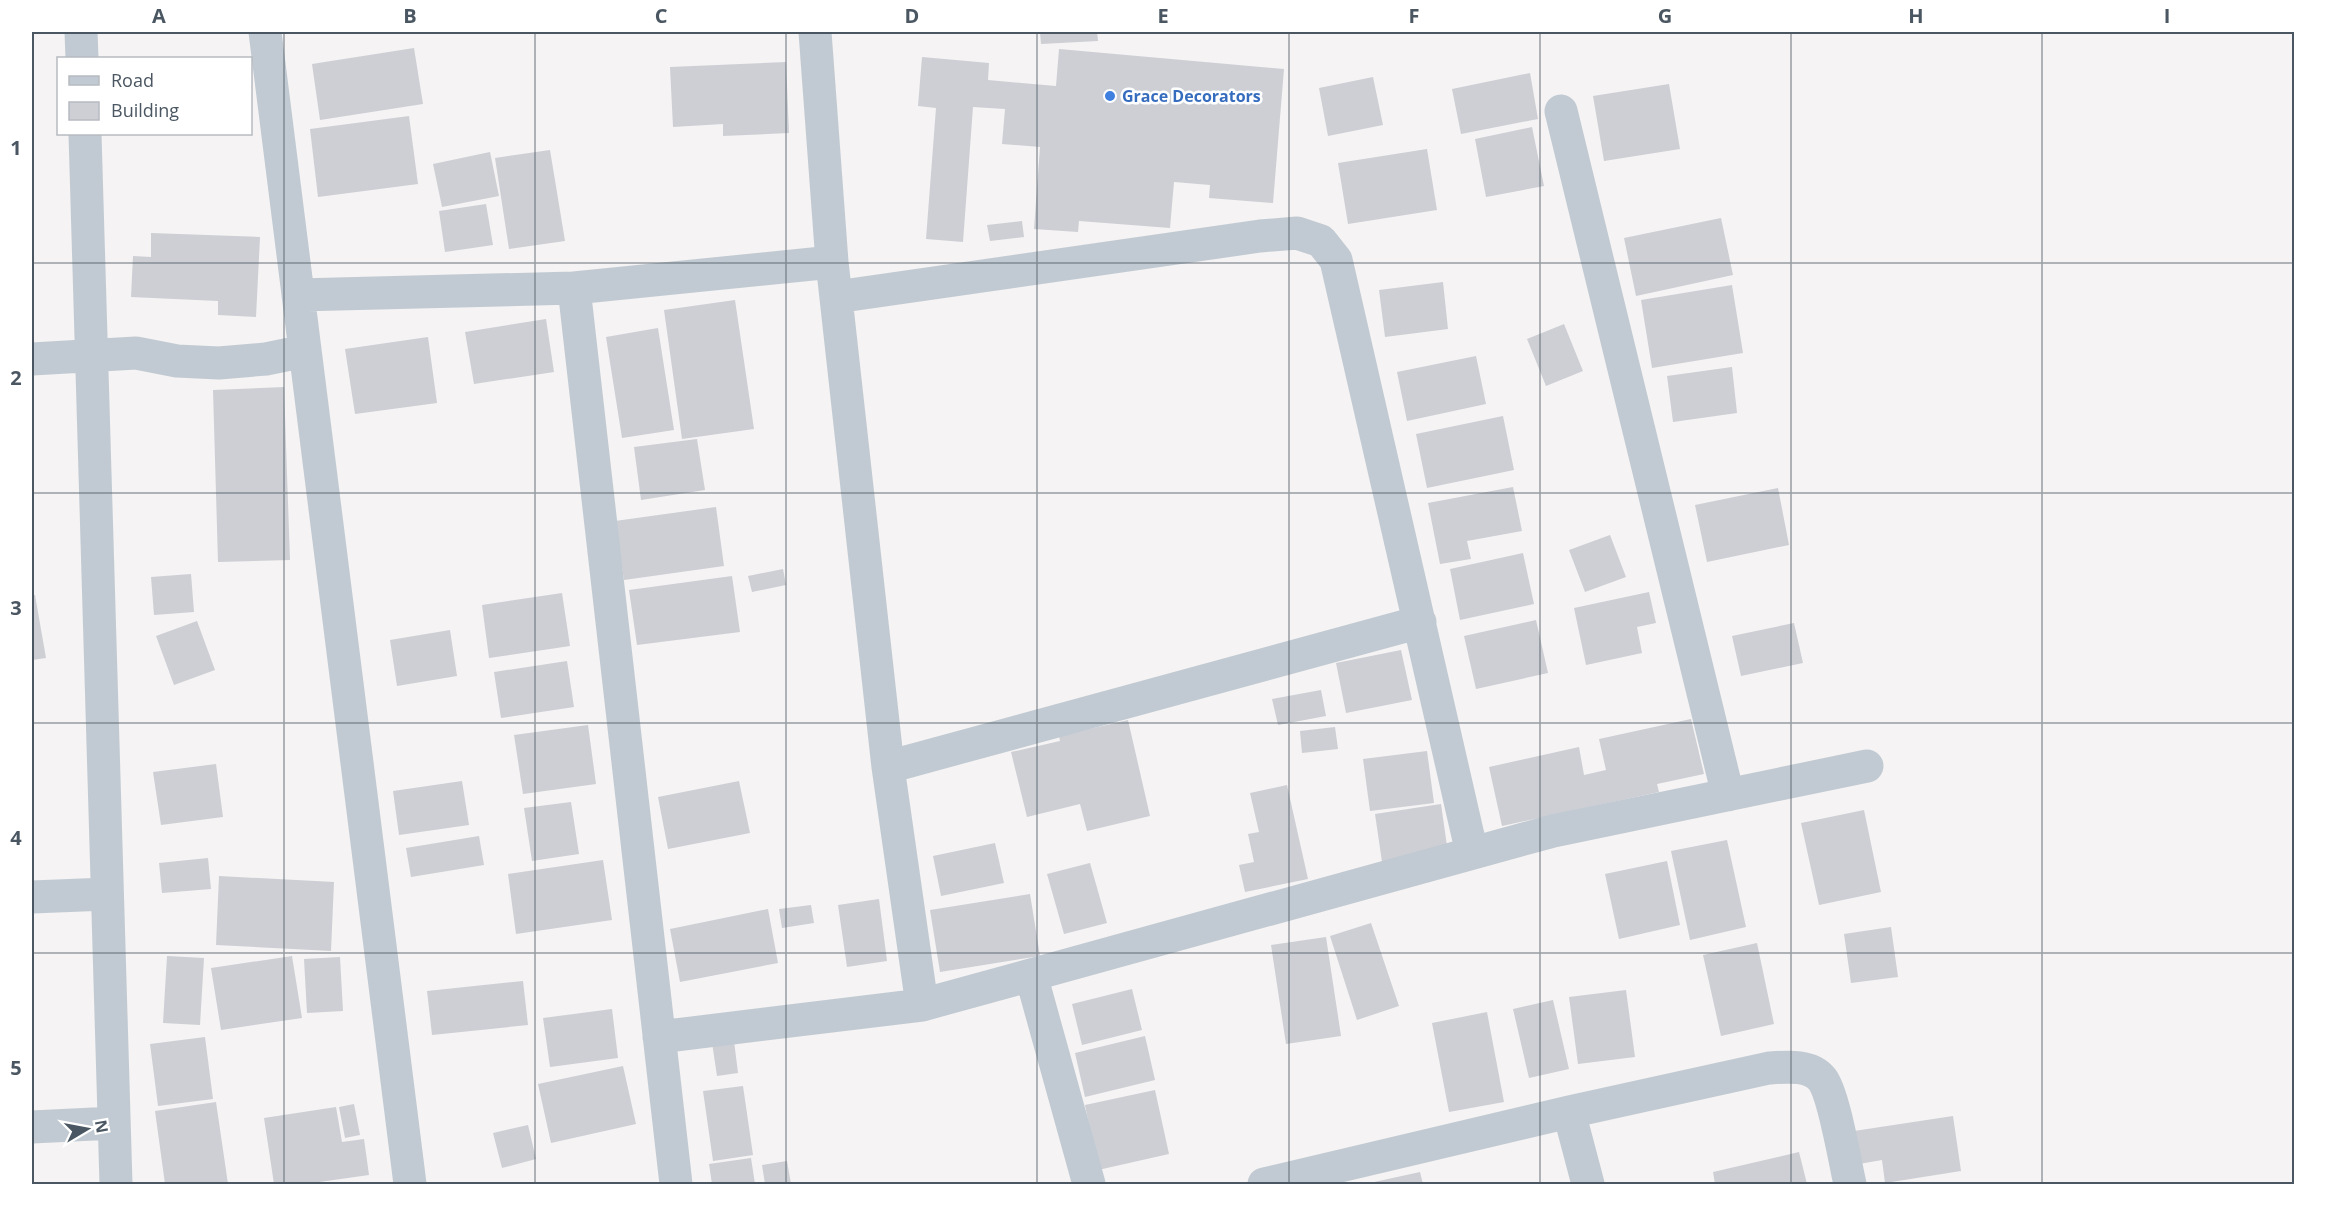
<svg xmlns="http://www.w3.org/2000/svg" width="2326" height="1216" viewBox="0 0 2326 1216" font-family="'Open Sans',sans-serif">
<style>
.building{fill:#cdcfd5}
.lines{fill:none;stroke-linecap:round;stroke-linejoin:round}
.minor{stroke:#c1cad2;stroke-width:33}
.grid{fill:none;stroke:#4a5661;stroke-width:1.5;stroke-opacity:0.55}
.shop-dot{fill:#3f7fe0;stroke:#fff;stroke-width:2}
.labels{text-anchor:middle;stroke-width:5;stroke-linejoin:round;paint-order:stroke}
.shop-label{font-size:16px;font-weight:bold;fill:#366cbe;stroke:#fff;text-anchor:start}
.neatline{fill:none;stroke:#4a5661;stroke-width:2}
.grid-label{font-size:20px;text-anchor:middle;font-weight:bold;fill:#4a5661}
</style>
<rect width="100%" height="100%" fill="#f5f3f3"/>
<path class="building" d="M1040 32H1097L1098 41 1041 44Z
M414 48 423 104 320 120 312 64Z
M1059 49 1284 69 1273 203 1209 198 1210 185 1174 182 1170 228 1079 221 1078 232 1034 229 1040 147 1002 144 1005 109 973 107 963 242 926 239 936 108 918 106 922 57 989 63 988 80 1056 86Z
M786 62 789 133 723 136V124L673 127 670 67Z
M1530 73 1538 119 1461 134 1452 89Z
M1373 77 1383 125 1328 136 1319 88Z
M1669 84 1680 149 1604 161 1593 96Z
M409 116 418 184 318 197 310 129Z
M1532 127 1544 186 1486 197 1475 139Z
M1427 149 1437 210 1348 224 1338 163Z
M550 150 565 241 509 249 495 158Z
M490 152 499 196 442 207 433 164Z
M486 204 493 245 445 252 439 211Z
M1721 218 1733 275 1636 296 1624 238Z
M1022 221 1024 237 990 241 987 225Z
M151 233 260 237 256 317 218 315V301L131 297 133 256 151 257Z
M1443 282 1448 329 1385 337 1379 290Z
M1732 285 1743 353 1652 368 1641 300Z
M735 300 754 429 682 439 664 310Z
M546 319 554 372 474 384 465 332Z
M1564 324 1583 371 1546 386 1527 339Z
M658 328 674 430 622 438 606 337Z
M428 337 437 403 355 414 345 349Z
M1476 356 1486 404 1407 421 1397 372Z
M1732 367 1737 413 1673 422 1667 376Z
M284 387 290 560 218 562 213 390Z
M1503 416 1514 470 1427 488 1416 434Z
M697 439 705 490 641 500 634 447Z
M1513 487 1522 531 1467 541 1471 559 1440 564 1428 503Z
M1778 488 1789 545 1707 562 1695 505Z
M716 507 724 566 624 580 615 521Z
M1610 535 1626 577 1585 592 1569 550Z
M1523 553 1534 604 1460 620 1450 569Z
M783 569 786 585 752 592 748 576Z
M191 574 194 612 154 615 151 577Z
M732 576 740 632 637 645 629 590Z
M1649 592 1656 623 1637 627 1642 653 1586 665 1574 608Z
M562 593 570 646 489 658 482 605Z
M32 595H35L46 658 32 660Z
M1536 620 1548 673 1476 689 1464 636Z
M197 621 215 670 174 685 156 636Z
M1794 623 1803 663 1741 676 1732 636Z
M450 630 457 676 397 686 390 640Z
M1401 650 1412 700 1346 713 1336 663Z
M567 661 574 707 501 718 494 672Z
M1321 690 1326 716 1278 725 1272 699Z
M1691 719 1704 774 1657 784 1659 792 1502 826 1489 767 1579 747 1584 775 1606 770 1599 739Z
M1128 720 1150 816 1087 831 1080 804 1027 817 1011 752 1060 741 1059 736Z
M588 725 596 784 523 794 514 735Z
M1335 727 1338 749 1302 753 1300 731Z
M1427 751 1434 803 1370 811 1363 759Z
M216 764 223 817 161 825 153 772Z
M462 781 469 825 399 835 393 791Z
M739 781 750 833 668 849 658 797Z
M1287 785 1308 879 1245 892 1239 865 1254 862 1248 834 1259 832 1250 793Z
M571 802 579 854 532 861 524 808Z
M1441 804 1448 853 1382 862 1375 814Z
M1864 810 1881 892 1819 905 1801 823Z
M479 836 484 865 411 877 406 848Z
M1727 840 1746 927 1690 940 1671 851Z
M995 843 1004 883 941 896 933 856Z
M208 858 211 889 162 893 159 863Z
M603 860 612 920 516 934 508 874Z
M1667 861 1680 925 1619 939 1605 874Z
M1090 863 1107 923 1064 934 1047 874Z
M219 876 334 882 331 951 216 945Z
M1030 894 1040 956 940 972 930 910Z
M879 899 887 961 847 967 838 905Z
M811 905 814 923 782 928 779 909Z
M768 909 778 963 680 982 670 929Z
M1371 923 1399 1006 1357 1020 1330 936Z
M1891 927 1898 977 1851 983 1844 934Z
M1326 937 1341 1036 1286 1044 1271 945Z
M1757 943 1774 1024 1721 1036 1703 955Z
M167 956 204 958 200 1025 163 1023Z
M292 956 302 1018 221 1030 211 968Z
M340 957 343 1011 307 1013 304 959Z
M523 981 528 1025 432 1035 427 991Z
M1132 989 1142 1030 1082 1045 1072 1004Z
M1626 990 1635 1057 1578 1064 1569 997Z
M1553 1000 1569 1069 1529 1078 1513 1009Z
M612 1009 618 1058 550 1067 543 1018Z
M1487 1012 1504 1102 1449 1112 1432 1023Z
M733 1033 738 1073 717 1076 711 1036Z
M1145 1036 1155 1080 1085 1097 1075 1053Z
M205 1037 213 1099 158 1106 150 1044Z
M623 1066 636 1124 551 1143 538 1084Z
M743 1086 753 1155 713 1161 703 1091Z
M1155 1090 1169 1154 1098 1170 1085 1105Z
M216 1102 228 1184H165L155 1111Z
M354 1104 360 1135 345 1138 339 1107Z
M336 1107 342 1142 364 1139 369 1175 305 1184H274L264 1118Z
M1953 1116 1961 1171 1885 1183 1882 1160 1859 1164 1854 1131Z
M528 1125 536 1159 502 1168 493 1133Z
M1799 1152 1807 1184H1715L1713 1172Z
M751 1158 755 1184H712L709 1164Z
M787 1161 791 1184H765L762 1165Z
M1420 1172 1423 1184H1365Z"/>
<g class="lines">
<path class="minor" d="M81 32 82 58
M265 32 410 1184
M815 32 832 262 888 767 922 1005 1553 831 1867 766
M1561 111 1728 795
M85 134 116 1184
M574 288 676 1184
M298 295 574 288 832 262
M836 297 1260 236 1297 233 1321 241 1336 260 1472 853
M32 359 136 353 177 361 219 363 266 359 305 351
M888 767 1420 622
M32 897 107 894
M1031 975 1089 1184
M659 1037 922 1005
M1569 1112 1588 1184
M32 1127 114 1123
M1264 1184 1569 1112 1769 1068C1785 1067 1810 1064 1822 1079 1834 1094 1845 1163 1850 1184"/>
</g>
<path class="grid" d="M284 32V1184M535 32V1184M786 32V1184M1037 32V1184M1289 32V1184M1540 32V1184M1791 32V1184M2042 32V1184M32 263H2294M32 493H2294M32 723H2294M32 953H2294"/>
<circle class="shop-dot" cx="1110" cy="96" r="6"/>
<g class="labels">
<g class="shop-label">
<text x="1122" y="102">Grace Decorators</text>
</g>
</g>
<rect width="2326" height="1216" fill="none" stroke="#ffffff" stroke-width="66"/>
<rect x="57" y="57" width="195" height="78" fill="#ffffff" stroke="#b7bbc0" stroke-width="1.5"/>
<rect x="69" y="76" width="30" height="9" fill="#c1cad2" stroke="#b7bbc0" stroke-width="1.5"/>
<text x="111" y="87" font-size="18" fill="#4a5661">Road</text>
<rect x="69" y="102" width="30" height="18" fill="#cdcfd5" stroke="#b7bbc0" stroke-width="1.5"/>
<text x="111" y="117" font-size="18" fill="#4a5661">Building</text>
<g transform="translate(87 1129) rotate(80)" stroke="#ffffff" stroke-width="4.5" paint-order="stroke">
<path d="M0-4.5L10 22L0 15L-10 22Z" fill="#4a5661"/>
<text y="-9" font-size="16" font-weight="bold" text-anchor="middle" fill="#4a5661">N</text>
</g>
<rect x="33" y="33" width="2260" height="1150" class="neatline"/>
<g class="grid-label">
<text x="159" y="23">A</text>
<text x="410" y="23">B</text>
<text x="661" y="23">C</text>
<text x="912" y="23">D</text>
<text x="1163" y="23">E</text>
<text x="1414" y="23">F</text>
<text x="1665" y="23">G</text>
<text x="1916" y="23">H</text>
<text x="2167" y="23">I</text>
<text x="16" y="155">1</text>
<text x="16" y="385">2</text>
<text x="16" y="615">3</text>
<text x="16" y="845">4</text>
<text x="16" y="1075">5</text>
</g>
</svg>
